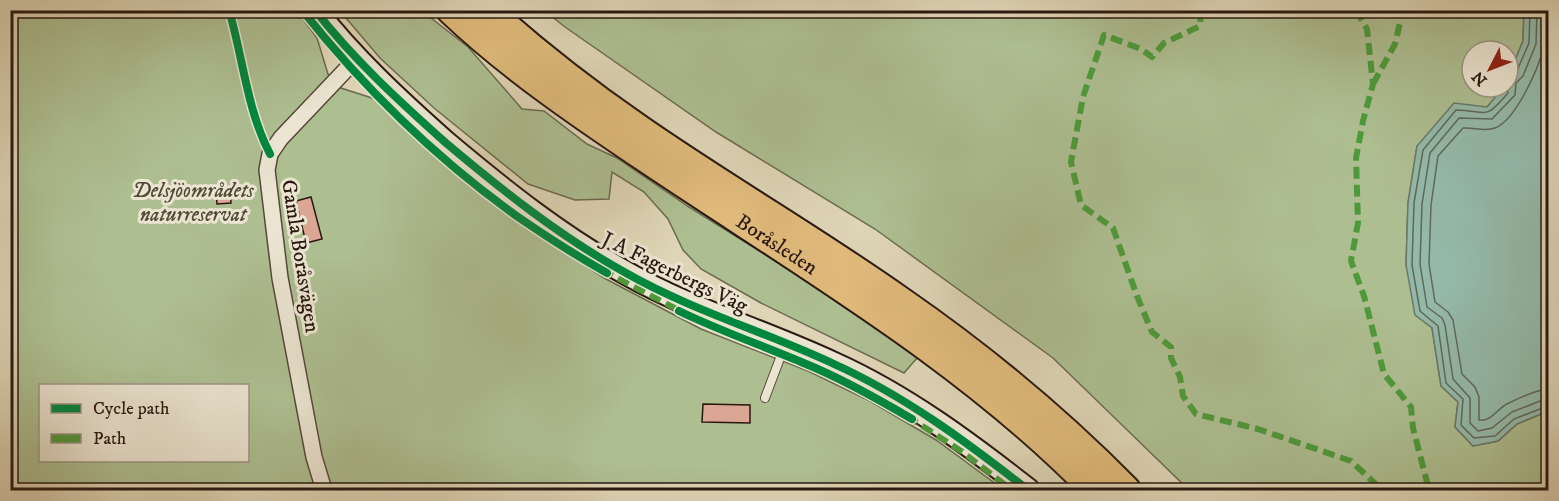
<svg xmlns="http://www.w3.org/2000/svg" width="1559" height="501" viewBox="0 0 1559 501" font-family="'IM FELL DW Pica',serif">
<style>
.green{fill:#adbe91;stroke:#6c6b51;stroke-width:1.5;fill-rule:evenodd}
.water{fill:#94b9a8;stroke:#6a796c;stroke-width:1.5}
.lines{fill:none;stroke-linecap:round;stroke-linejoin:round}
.shore{stroke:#5f685c;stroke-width:1.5}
.building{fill:#dca694;stroke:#2a1811;stroke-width:1.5}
.lane-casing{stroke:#57473a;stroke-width:10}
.street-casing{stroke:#57473a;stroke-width:18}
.secondary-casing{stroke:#2a1811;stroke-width:26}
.highway-casing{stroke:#2a1811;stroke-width:32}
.lane{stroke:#eae4d0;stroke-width:8}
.street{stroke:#eae4d0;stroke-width:15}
.secondary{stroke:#eae4d0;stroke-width:22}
.highway{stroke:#dfba7b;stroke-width:28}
.quiet{stroke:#4f993c;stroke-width:6;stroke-dasharray:12 6;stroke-linecap:butt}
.cycleway-casing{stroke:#eae4d0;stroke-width:11}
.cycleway{stroke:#00873e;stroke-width:8}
.labels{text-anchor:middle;stroke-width:6;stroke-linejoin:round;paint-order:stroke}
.park-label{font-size:21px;font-style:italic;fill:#514a37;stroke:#eae4d0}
.street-label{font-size:21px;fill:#2a1811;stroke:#eae4d0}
</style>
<rect width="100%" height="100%" fill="#ded5b6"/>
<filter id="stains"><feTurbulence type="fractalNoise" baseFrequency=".00333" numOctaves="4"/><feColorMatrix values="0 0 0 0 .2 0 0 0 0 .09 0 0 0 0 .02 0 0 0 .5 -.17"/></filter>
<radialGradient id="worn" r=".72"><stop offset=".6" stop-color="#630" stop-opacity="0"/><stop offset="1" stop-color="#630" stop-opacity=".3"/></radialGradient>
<path class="green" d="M10 11H297L317 38 328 74 341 88 375 99 477 189 541 236 604 278 701 329 808 371 870 401 936 440 1004 490H11ZM40 386H248V460H40Z
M340 11H422L468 47 522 109 544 111 587 144 617 158 689 207 817 287 901 344 917 358 904 373 761 303 701 269 683 250 668 219 644 192 612 172 609 199 575 200 528 184 434 108 380 58Z
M545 11H1524L1523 41 1508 77V51H1472V87H1504L1503 90 1487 107 1417 146 1408 203 1406 265 1432 328 1441 386 1458 402 1455 427 1473 446 1498 441 1517 424 1548 411V490H1189L1053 358 875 229 716 132 565 27Z"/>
<path class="water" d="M1524 11H1548V411L1517 424 1498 441 1473 446 1455 427 1458 402 1441 386 1432 328 1415 315 1406 265 1408 203 1417 146 1454 103 1487 107 1504 87H1508V77L1523 41Z"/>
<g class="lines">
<path class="shore" d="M1537 10 1536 44 1523 76 1516 83 1515 95 1492 119 1459 118 1430 153 1422 204 1420 264 1427 307 1442 318 1445 325 1453 379 1470 398V423L1478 431 1492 428 1512 412 1548 398
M1546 10C1546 22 1548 36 1544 47 1538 69 1516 120 1495 128 1485 132 1473 127 1463 128L1438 156 1431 205 1429 264 1435 302 1448 312 1453 320 1462 374 1475 387 1479 397V420C1491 422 1497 409 1507 404 1519 398 1535 390 1548 389
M1508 77 1516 73 1529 43 1530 10
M1508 84V93C1484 121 1489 111 1456 110L1423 150 1414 203 1412 265 1420 311 1438 326 1446 383 1463 399 1461 425 1474 438 1495 436 1514 419 1548 406"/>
</g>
<path class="building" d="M230 188 231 203 217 204 216 189Z
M311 197 322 239 306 243 296 201Z
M703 404 750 405V423L702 422Z"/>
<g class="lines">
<g class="lane-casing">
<path id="lane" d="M765 398 785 345"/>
</g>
<g class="street-casing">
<path id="street" d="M324 490 314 457 280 278 267 170 270 154 281 138 357 58"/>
</g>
<g class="secondary-casing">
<path id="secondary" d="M315 10C353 59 400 102 446 143 503 191 561 237 626 273 693 311 766 332 834 364 905 396 968 443 1028 490"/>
</g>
<g class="highway-casing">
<g id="highway">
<path id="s1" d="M451 10C509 65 576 111 643 156 797 260 965 356 1095 490"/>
<path d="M487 10C535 53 585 92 637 128 723 188 814 240 900 301 981 357 1057 420 1126 490"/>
</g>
</g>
<use href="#lane" class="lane"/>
<use href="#street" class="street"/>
<use href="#secondary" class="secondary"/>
<use href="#highway" class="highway"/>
<path class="quiet" d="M1201 10 1200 26 1164 43 1152 57 1141 49 1104 35 1083 97 1071 162 1081 205 1113 228 1137 296 1152 332 1171 347V358L1180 377 1183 396 1196 414 1258 429 1351 461 1382 490
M1356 10 1367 29 1373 84 1363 121 1356 158 1358 223 1351 261 1364 296 1384 374 1411 407 1413 428 1429 490
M1373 84 1395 44 1403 10
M602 270 684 313
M907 416 961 451 1012 490
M10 490H11
M1522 490 1548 487"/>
<g class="cycleway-casing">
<path id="cycleway" d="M229 10C243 58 247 110 270 154
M302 10C364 88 437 159 518 217 547 237 577 256 607 273
M315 10C353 59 400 102 446 143 503 191 561 237 626 273 693 311 766 332 834 364 905 396 968 443 1028 490
M679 311C720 331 764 346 806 364 843 379 878 399 912 419"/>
</g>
<use href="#cycleway" class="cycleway"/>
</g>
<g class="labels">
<g class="park-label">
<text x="193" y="197">Delsjöområdets<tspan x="193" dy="24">naturreservat</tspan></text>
</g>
<g class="street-label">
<text dy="7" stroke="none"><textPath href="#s1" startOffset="402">Boråsleden</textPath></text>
<text transform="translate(301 256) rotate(81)" y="7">Gamla Boråsvägen</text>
<text transform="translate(675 272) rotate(26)" y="7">J A Fagerbergs Väg</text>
</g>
</g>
<rect width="1559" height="501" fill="none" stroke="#ded5b6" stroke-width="36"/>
<rect x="12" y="12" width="1535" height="477" fill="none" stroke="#2a1811" stroke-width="3"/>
<rect x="18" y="18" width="1523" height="465" fill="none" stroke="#2a1811" stroke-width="1.5"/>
<rect x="39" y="384" width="210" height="78" fill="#eae4d0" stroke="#9d9284" stroke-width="1.5"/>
<rect x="51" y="404" width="30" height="9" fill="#00873e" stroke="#9d9284" stroke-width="1.5"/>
<text x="93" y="414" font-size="18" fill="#2a1811">Cycle path</text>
<rect x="51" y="434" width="30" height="9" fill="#4f993c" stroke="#9d9284" stroke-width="1.5"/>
<text x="93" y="444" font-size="18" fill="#2a1811">Path</text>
<g transform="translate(1490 69) rotate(228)"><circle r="28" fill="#eae4d0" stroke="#9d9284" stroke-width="1.5"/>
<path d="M0-4.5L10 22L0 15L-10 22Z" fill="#8f2418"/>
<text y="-9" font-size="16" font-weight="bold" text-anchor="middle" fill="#2a1811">N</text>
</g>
<rect width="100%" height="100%" filter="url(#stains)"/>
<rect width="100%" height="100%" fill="url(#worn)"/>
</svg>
